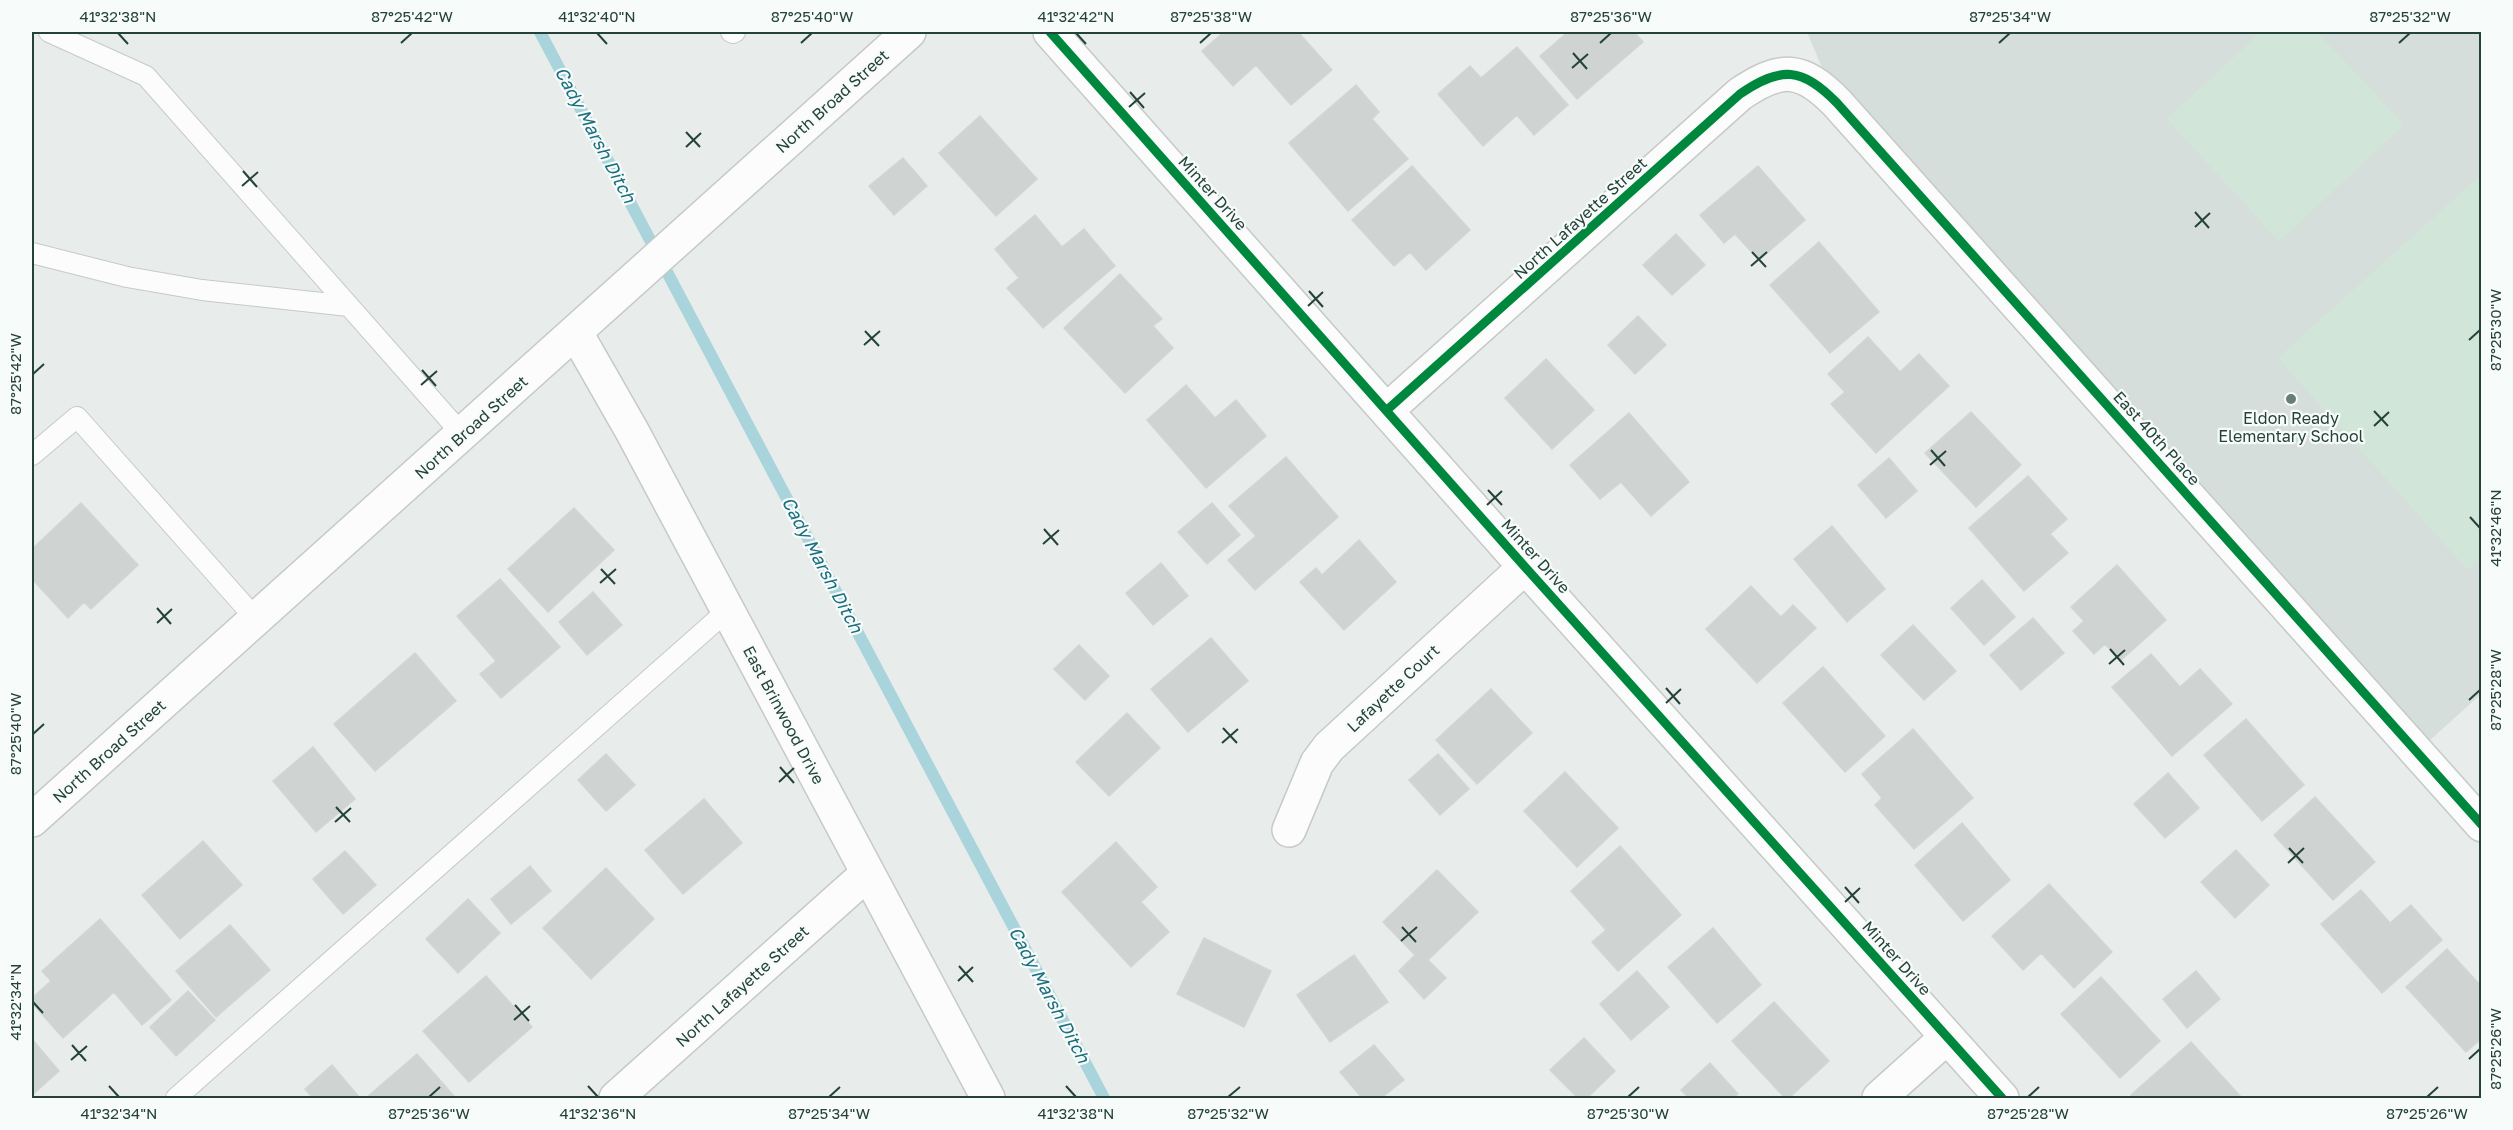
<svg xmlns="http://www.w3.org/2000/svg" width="2513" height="1130" viewBox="0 0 2513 1130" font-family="'Golos Text',sans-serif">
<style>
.built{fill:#d6dedb}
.green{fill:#d1e6d8}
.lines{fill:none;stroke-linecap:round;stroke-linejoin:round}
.stream{stroke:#a9d4db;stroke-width:12}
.building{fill:#cfd4d2;stroke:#d1d6d4;stroke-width:1.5}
.service-casing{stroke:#c5cac8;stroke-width:22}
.minor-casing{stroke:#c5cac8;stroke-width:36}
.tertiary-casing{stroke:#c5cac8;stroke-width:36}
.service{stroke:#fcfcfc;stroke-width:20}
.minor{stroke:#fcfcfc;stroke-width:33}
.tertiary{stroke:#fcfcfc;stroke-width:33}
.cycleway-casing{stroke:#f7fbf9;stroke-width:13}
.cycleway{stroke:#00873e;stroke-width:9}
.ticks{fill:none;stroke:#24423a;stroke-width:2}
.poi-dot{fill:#697e78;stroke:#f7fbf9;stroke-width:2}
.labels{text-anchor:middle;stroke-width:4.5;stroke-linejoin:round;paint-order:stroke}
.street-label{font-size:16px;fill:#24423a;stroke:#f7fbf9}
.poi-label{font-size:16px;fill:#24423a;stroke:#f7fbf9}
.water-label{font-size:18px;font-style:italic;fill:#1c6f80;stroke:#f7fbf9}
.neatline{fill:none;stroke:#24423a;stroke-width:2}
.ticks-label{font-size:15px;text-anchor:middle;fill:#24423a}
</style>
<rect width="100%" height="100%" fill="#e8edeb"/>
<path class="built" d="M1807 32H2481V694L2417 752 1837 103Z"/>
<path class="green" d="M2261 32H2317L2404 125 2279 241 2167 119Z
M2481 175 2482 558 2468 570 2278 358Z"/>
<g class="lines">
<path class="stream" d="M540 32 1104 1098"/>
</g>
<path class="building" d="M1224 32H1298L1332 70 1291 105 1256 65 1233 86 1202 51Z
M1568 32H1634L1643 42 1577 99 1540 56Z
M1517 47 1568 105 1534 135 1517 115 1483 146 1438 94 1470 66 1481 78Z
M1356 85 1379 112 1372 119 1408 159 1348 211 1289 143Z
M980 116 1037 179 996 216 939 153Z
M903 158 927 186 894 215 869 186Z
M1412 166 1470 230 1426 270 1410 252 1394 266 1352 220Z
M1758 166 1805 220 1759 260 1735 234 1724 243 1700 215Z
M1035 215 1062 247 1084 229 1115 266 1043 328 1007 288 1019 278 995 249Z
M1676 234 1705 265 1672 295 1643 265Z
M1819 242 1879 312 1830 353 1770 285Z
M1120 274 1162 319 1153 326 1173 348 1125 393 1064 328Z
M1638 316 1666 345 1635 374 1608 345Z
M1868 337 1900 372 1919 354 1949 386 1876 453 1831 404 1845 392 1828 374Z
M1546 359 1594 410 1552 449 1505 398Z
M1186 385 1215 418 1236 400 1266 436 1206 488 1147 420Z
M1971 412 2021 465 1976 507 1925 453Z
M1629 413 1689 482 1651 516 1621 482 1600 499 1570 465Z
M1286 457 1338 517 1255 590 1228 560 1256 536 1229 506Z
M1889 458 1917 491 1886 518 1858 485Z
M2028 476 2067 519 2050 534 2068 553 2024 591 1969 528Z
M81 503 138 565 91 609 84 602 68 618 32 579V549Z
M1212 503 1240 535 1207 564 1178 532Z
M574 508 614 550 548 612 508 569Z
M1832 526 1885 589 1847 622 1794 559Z
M1359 540 1396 582 1344 630 1300 582 1316 568 1322 575Z
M1161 563 1188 596 1153 625 1126 593Z
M2117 565 2166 620 2120 661 2105 644 2094 654 2073 631 2084 621 2071 607Z
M500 579 560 647 501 698 480 674 496 661 457 616Z
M1982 580 2015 617 1984 645 1951 608Z
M1751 586 1781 617 1793 605 1816 628 1757 683 1706 629Z
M593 592 622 625 587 655 559 622Z
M2033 618 2064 653 2021 690 1990 655Z
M1913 625 1956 671 1924 700 1881 655Z
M1211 638 1248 681 1188 732 1151 689Z
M1079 645 1109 676 1085 700 1054 669Z
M415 653 456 701 375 771 334 724Z
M2151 654 2180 687 2200 669 2232 704 2172 756 2112 687Z
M1823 667 1885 736 1845 772 1783 703Z
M1491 689 1532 733 1477 784 1436 740Z
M1127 713 1160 748 1109 796 1076 762Z
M2246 719 2304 785 2262 821 2204 755Z
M1913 729 1973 798 1914 849 1875 805 1882 798 1862 774Z
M313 747 355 799 316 832 273 781Z
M606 754 635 785 606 811 578 780Z
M1438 754 1469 789 1440 815 1409 780Z
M1565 772 1618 828 1577 867 1524 811Z
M2168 773 2199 808 2165 838 2134 804Z
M2315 797 2375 862 2333 900 2274 835Z
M704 799 742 843 683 894 645 850Z
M1962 823 2010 880 1963 921 1915 865Z
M203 841 242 885 180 939 142 895Z
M1116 842 1157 887 1141 902 1169 932 1131 967 1062 892Z
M1620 846 1681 915 1618 971 1592 942 1606 930 1571 891Z
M2236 850 2269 885 2235 918 2201 882Z
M345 851 376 885 343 914 313 879Z
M530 866 551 891 511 924 491 899Z
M606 868 654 919 591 979 543 928Z
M1437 870 1478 912 1428 960 1446 978 1424 999 1399 971 1415 955 1383 922Z
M2049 884 2112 952 2074 988 2041 953 2023 970 1992 936Z
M2361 890 2390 923 2411 905 2442 940 2382 993 2321 924Z
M468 899 500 933 458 973 426 939Z
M100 919 171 1000 142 1025 114 992 63 1038 32 1003V998L51 981 42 971Z
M230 925 270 970 216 1017 176 971Z
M1713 928 1761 985 1717 1023 1668 967Z
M1204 938 1271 971 1244 1027 1177 994Z
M2447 949 2482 987V1038L2466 1052 2406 987Z
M1354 955 1388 1002 1330 1042 1297 995Z
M1637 971 1669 1007 1631 1040 1600 1004Z
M2196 971 2220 999 2187 1028 2163 999Z
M486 976 532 1027 469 1082 423 1031Z
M2101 977 2160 1041 2120 1078 2061 1014Z
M188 991 215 1020 176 1056 150 1027Z
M1774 1002 1829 1061 1789 1098H1785L1732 1041Z
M1584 1038 1615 1071 1587 1098H1578L1550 1070Z
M32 1039 59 1071 32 1095Z
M2191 1042 2242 1098H2135L2131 1095Z
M1374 1045 1404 1080 1381 1098H1362L1340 1072Z
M417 1054 454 1096 451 1098H366Z
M1710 1063 1738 1094 1733 1098H1689L1681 1090Z
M332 1065 360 1098H313L305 1089Z"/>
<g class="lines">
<g class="service-casing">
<path id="service" d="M49 32 146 76 462 434
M731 32 733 33 735 32
M32 253 127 277 202 290 349 306
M32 455 77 417 256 619
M176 1098 728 610"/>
</g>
<g class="minor-casing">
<path id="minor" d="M1050 32 1525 567 2002 1098
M576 333 632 431 988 1098
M1387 410 1740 94C1781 66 1802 67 1837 103L2482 825
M1289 830 1317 763 1329 747 1525 567
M616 1098 868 873
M1879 1098 1947 1037"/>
</g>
<g class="tertiary-casing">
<path id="tertiary" d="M32 820 909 32"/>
</g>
<use href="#service" class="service"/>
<use href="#minor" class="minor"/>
<use href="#tertiary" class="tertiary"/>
<g class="cycleway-casing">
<path id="cycleway" d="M1050 32 1525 567 2002 1098
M1387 410 1740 94C1781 66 1802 67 1837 103L2482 825"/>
</g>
<use href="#cycleway" class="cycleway"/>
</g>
<path class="ticks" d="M118 33 128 44M597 33 607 44M1076 33 1086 44M401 43 412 33M801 43 812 33M1200 43 1211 33M1600 43 1611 33M1999 43 2010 33M2399 43 2410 33M1573 53 1587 69M1572 68 1588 54M1130 92 1144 108M1129 107 1145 93M686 132 700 147M686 147 701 133M243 171 257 187M242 186 258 172M2195 212 2209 228M2195 227 2210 213M1752 252 1766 267M1751 266 1767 252M1309 291 1323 307M1308 306 1323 292M865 331 879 346M2469 340 2480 330M864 345 880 331M422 370 436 386M33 374 44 364M421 385 437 371M2374 411 2388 426M2374 426 2389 412M1931 450 1945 466M1930 465 1946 451M1488 490 1502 505M1487 505 1502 491M2470 517 2480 528M1044 529 1058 545M1043 544 1059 530M601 569 615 584M600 583 616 569M157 608 171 624M157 623 172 609M2110 649 2124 665M2109 664 2125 650M1666 688 1680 704M2469 700 2480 690M1666 703 1681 689M1223 728 1237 743M33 734 44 724M1222 743 1238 729M780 767 794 783M779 782 794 768M336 807 350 822M335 822 351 808M2289 848 2303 863M2288 863 2304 848M1845 887 1859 903M1845 902 1860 888M1402 927 1416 942M1401 941 1417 927M959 966 973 982M958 981 973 967M33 1002 43 1013M515 1005 529 1021M514 1020 530 1006M72 1045 86 1061M2469 1059 2480 1049M71 1060 87 1046M109 1086 119 1097M588 1086 598 1097M1066 1086 1076 1097M429 1097 440 1087M829 1097 840 1087M1228 1097 1240 1087M1628 1097 1639 1087M2028 1097 2039 1087M2427 1097 2438 1087"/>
<circle class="poi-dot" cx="2291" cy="399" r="6"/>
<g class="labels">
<g class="street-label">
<text transform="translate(832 101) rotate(-42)" y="6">North Broad Street</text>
<text transform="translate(1213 193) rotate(48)" y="6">Minter Drive</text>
<text transform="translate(1580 218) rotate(-42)" y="6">North Lafayette Street</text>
<text transform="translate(471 427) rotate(-42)" y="6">North Broad Street</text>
<text transform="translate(2157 438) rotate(48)" y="6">East 40th Place</text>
<text transform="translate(1536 556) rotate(48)" y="6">Minter Drive</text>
<text transform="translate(1393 688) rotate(-43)" y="6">Lafayette Court</text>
<text transform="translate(784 715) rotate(62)" y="6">East Brinwood Drive</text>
<text transform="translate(109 751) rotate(-42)" y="6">North Broad Street</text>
<text transform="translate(1897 958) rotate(48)" y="6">Minter Drive</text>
<text transform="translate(742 986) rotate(-42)" y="6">North Lafayette Street</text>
</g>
<g class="poi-label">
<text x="2291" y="424">Eldon Ready<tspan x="2291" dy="18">Elementary School</tspan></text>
</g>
<g class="water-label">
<text transform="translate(595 135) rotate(62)" y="6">Cady Marsh Ditch</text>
<text transform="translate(822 565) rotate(62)" y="6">Cady Marsh Ditch</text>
<text transform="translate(1049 995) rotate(62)" y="6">Cady Marsh Ditch</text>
</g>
</g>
<rect width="2513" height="1130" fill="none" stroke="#f7fbf9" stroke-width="66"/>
<rect x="33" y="33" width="2447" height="1064" class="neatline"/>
<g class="ticks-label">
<text x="118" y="22">41°32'38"N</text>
<text x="412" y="22">87°25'42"W</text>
<text x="597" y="22">41°32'40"N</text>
<text x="812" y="22">87°25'40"W</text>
<text x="1076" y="22">41°32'42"N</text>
<text x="1211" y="22">87°25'38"W</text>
<text x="1611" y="22">87°25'36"W</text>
<text x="2010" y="22">87°25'34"W</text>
<text x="2410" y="22">87°25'32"W</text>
<text transform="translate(2496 330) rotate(-90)" y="5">87°25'30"W</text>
<text transform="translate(16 374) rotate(-90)" y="5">87°25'42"W</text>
<text transform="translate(2496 528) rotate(-90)" y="5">41°32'46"N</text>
<text transform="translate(2496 690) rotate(-90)" y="5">87°25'28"W</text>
<text transform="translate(16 734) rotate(-90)" y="5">87°25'40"W</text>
<text transform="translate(16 1002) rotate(-90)" y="5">41°32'34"N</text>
<text transform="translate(2496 1049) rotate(-90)" y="5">87°25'26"W</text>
<text x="119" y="1119">41°32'34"N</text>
<text x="429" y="1119">87°25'36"W</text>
<text x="598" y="1119">41°32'36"N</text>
<text x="829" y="1119">87°25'34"W</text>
<text x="1076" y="1119">41°32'38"N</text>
<text x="1228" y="1119">87°25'32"W</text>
<text x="1628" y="1119">87°25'30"W</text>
<text x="2028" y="1119">87°25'28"W</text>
<text x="2427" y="1119">87°25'26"W</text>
</g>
</svg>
